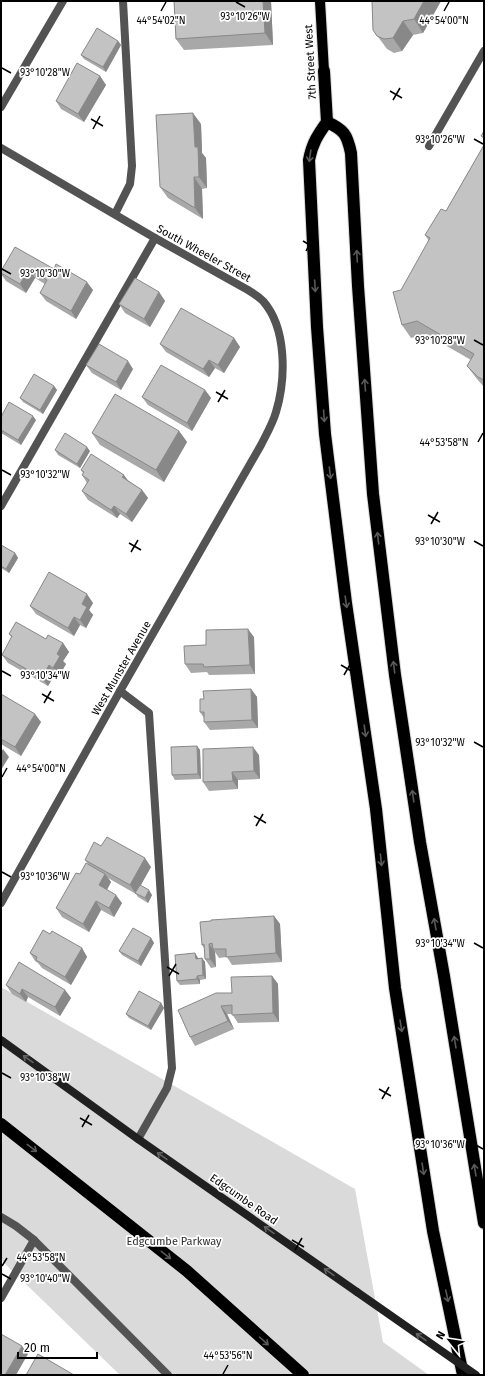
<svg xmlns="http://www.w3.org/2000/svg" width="485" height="1376" viewBox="0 0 485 1376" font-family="'Fira Sans',sans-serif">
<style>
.green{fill:#dadada}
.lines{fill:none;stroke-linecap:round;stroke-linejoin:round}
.primary-casing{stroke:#dbdbdb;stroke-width:12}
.highway-casing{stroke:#dbdbdb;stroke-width:14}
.lane{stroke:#535353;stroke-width:8}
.street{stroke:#535353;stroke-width:8}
.secondary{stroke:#202020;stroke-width:8}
.primary{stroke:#000;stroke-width:10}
.highway{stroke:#000;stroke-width:12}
.secondary-bridge{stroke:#202020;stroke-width:8}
.wall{fill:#a8a8a8}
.shaded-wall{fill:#888}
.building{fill:#c3c3c3;stroke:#888}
.oneway{stroke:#595959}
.oneway2{stroke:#636363}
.ticks{fill:none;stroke:#000;stroke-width:1.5}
.labels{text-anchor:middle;stroke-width:3.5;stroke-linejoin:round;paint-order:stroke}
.street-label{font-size:11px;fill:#000;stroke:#fff}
.park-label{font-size:11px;fill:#313131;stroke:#fff}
.ticks-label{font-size:10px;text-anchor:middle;fill:#000;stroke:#fff;stroke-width:3.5;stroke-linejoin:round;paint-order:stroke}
</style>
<rect width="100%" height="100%" fill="#fff"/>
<path class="green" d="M1 987 355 1189 383 1342 429 1375H120L1 1260Z"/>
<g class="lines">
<g class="primary-casing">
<path id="primary" d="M320 1 324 71"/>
</g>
<g class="highway-casing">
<path id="highway" d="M324 71 327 122
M327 122C317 136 312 144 309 160L317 327 325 434 346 603 376 809 395 988 433 1231 463 1375
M327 122C344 130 347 134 351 153L358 286 373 494 395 675 420 842 444 976 484 1223
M1 1124 187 1271 303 1375"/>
</g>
<path class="lane" d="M115 214 130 184 132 166 123 1
M1 506 155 238
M120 691 149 713 172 1068 167 1088 138 1139
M1 1298 34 1240"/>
<path class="street" d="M1 107 63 1
M429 146 484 51
M1 148 155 238 248 290C253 293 259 297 263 301 287 328 286 379 276 412 273 423 266 435 261 445L120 691 1 903
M1 1217 16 1226 34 1240 168 1375"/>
<path class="secondary" d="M1 1040 138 1139 357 1292"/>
<use href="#primary" class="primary"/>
<use href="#highway" class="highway"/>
<path class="secondary-bridge" d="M357 1292 476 1375"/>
</g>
<path class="wall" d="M174 1H271L273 45 184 50 176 39Z
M372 1H441L423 33 413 35 402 51 394 53 387 49 373 30Z
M118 41 121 45 106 72 84 59 81 55Z
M100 76 106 85 84 122 61 109 56 101Z
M201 124 202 153 206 158 207 188 202 189 203 219 168 198 160 187Z
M484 145V387L477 379 467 366 471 360 426 334 411 338 402 325 429 241 425 235 446 211Z
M54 269 93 290 76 319 46 301 40 293 45 284 35 278 26 293 6 281 1 274V271Z
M159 292 165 301 150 327 125 313 119 304Z
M234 338 240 347 224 373 215 368 209 377 166 352 160 344Z
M86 365 133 369 121 390 92 373Z
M54 386 57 390 43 414 23 402 20 398Z
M205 390 211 398 192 431 148 405 142 397Z
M1 417 36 420 21 445 1 433Z
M179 431 187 442 164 482 100 445 92 433Z
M55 450 90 451 80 468 58 455Z
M81 470 129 481 142 490 148 498 132 522 120 514 117 518 88 500 82 491 87 483 82 475 83 473Z
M1 545 15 553 18 558 9 573 1 568Z
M93 603 89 610 93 615 86 628 80 625 74 636 36 614 30 606Z
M9 634 46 639 63 643 69 652 63 661 66 664 59 676 55 674 48 686 8 663 2 655 12 638Z
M254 637 255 674 209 675 207 672 191 673 185 664 206 645Z
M251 689 257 697 258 728 210 730 204 722V718L200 712 204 699Z
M1 694 41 722 21 756 1 744Z
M197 746 200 750 201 779 175 780 172 775Z
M259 755 260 779 238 780V789L209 791 203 782Z
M101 846 151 867 140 885 152 895 148 903 138 897 136 894 108 878 111 882 107 890 122 903 114 917 101 910 89 932 62 917 56 908 80 874 88 864 85 860Z
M274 916 280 924 282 962 232 965 227 957 219 958 215 952 216 967 211 968 205 959 204 948 202 945Z
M50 934 82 948 87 957 71 985 42 968 38 963 35 961 30 953Z
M151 938 154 943 141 966 122 955 119 951Z
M195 953 198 958H202L205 962 206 979 200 980V984L180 985 177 981Z
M272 976 278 984 279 1022 238 1023 232 1014H227L234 1029 195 1046 190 1037 232 993Z
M6 985 65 990 71 998 60 1016 28 997 26 1002 12 994Z
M161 1003 164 1008 151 1030 129 1018 126 1014Z"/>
<path class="shaded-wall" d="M263 1H271L273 45 265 33Z
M424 1H441L423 33 414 19Z
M403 21 413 35 402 51 393 38Z
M118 41 121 45 106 72 103 67Z
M100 76 106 85 84 122 78 114Z
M193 113 201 124 202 153 206 158 207 188 199 177 195 147Z
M194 177 202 189 203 219 195 208Z
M29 269 35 278 26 293 20 284Z
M87 282 93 290 76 319 71 311Z
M159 292 165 301 150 327 144 319Z
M234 338 240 347 224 373 218 365Z
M209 360 215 368 209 377 203 369Z
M128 361 133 369 121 390 116 382Z
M54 386 57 390 43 414 40 410Z
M205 390 211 398 192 431 187 423Z
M33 416 36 420 21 445 18 440Z
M179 431 187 442 164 482 156 470Z
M87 447 90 451 80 468 77 464Z
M124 475 130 483 122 477Z
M142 490 148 498 132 522 126 514Z
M114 506 120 514 117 518 111 510Z
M15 553 18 558 9 573 6 569Z
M87 594 93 603 89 610 93 615 86 628 80 620 82 604Z
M74 617 80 625 74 636 68 628Z
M248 629 254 637 255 674 250 665Z
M63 643 69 652 63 661 66 664 59 676 53 668 57 654Z
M49 665 55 674 48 686 42 678Z
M251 689 257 697 258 728 252 720Z
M35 714 41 722 21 756 15 747Z
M197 746 200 750 201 779 198 774Z
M253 747 259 755 260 779 254 771Z
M3 749 9 757 1 770V752Z
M232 772 238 780V789L233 781Z
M145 858 151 867 136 894 130 885Z
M105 874 111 882 105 893 99 885Z
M149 890 152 895 148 903 145 898Z
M116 895 122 903 114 917 109 908Z
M96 901 101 910 89 932 83 924Z
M274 916 280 924 282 962 276 953Z
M151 938 154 943 141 966 138 961Z
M209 944 215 952 216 967 210 959Z
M82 948 87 957 71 985 65 977Z
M195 953 198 958 199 963 196 959Z
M202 958 205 962 206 979 203 975Z
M197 976 200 980V984L197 979Z
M272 976 278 984 279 1022 273 1013Z
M22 989 28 997 26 1002 20 994Z
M65 990 71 998 60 1016 55 1007Z
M161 1003 164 1008 151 1030 148 1026Z
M221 1006 227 1014 234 1029 228 1021Z
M22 1346 28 1354 16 1375H5Z"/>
<path class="building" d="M174 1H263L265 33 176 39Z
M372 1H424L414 19 403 21 393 38 384 39 377 36 373 30Z
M97 28 118 41 103 67 81 55Z
M77 63 100 76 78 114 56 101Z
M193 113 195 147H198L199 177H194L195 208 160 187 156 115Z
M484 131V138L481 136Z
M484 145V380L478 377 467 366 474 354 417 321 402 325 393 292 401 290 430 238 425 235 441 209 446 211Z
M15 247 54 269 56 264 87 282 71 311 40 293 47 280 29 269 20 284 1 273V271Z
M135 278 159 292 144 319 119 304Z
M181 308 234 338 218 365 209 360 203 369 160 344Z
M99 344 128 361 116 382 86 365Z
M161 365 205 390 187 423 142 397Z
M34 374 54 386 40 410 20 398Z
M115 394 179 431 156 470 92 433Z
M9 402 33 416 18 440 1 430V417Z
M65 433 87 447 77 464 55 450Z
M91 454 124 475 122 477 142 490 126 514 114 506 111 510 82 491 89 480 82 475 84 472 81 470Z
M1 545 15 553 6 569 1 566Z
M49 572 87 594 82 604 87 607 80 620 74 617 68 628 30 606Z
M16 622 46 639 48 635 63 643 57 654 60 656 53 668 49 665 42 678 2 655 12 636 9 634Z
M248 629 250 665 204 667 203 664H185L184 646 206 645V630Z
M251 689 252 720 204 722V712H200V699H204L203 691Z
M1 694 35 714 15 747 1 739Z
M197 746 198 774 172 775 171 747Z
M253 747 254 771 232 772 233 781 203 782V749Z
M107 837 145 858 130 885 85 860 94 842 101 846Z
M86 863 105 874 99 885 116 895 109 908 96 901 83 924 56 908 76 873 80 874Z
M140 885 149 890 145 898 135 893Z
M274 916 276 953 226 957V949H213L212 943 209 944 210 959H205L204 944 202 945 200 922 211 921V920Z
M133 928 151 938 138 961 119 951Z
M43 930 50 934 52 931 82 948 65 977 36 960 37 957 30 953Z
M195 953 196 959 202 958 203 975 197 976V979L177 981 175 955Z
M19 962 65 990 55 1007 22 989 20 994 6 985Z
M272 976 273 1013 232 1015V1005L221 1006 228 1021 190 1037 178 1010 216 993H232L231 977Z
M139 991 161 1003 148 1026 126 1014Z
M1 1334 22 1346 5 1375H1Z
M38 1354 74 1375H26Z"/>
<defs><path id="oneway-shaft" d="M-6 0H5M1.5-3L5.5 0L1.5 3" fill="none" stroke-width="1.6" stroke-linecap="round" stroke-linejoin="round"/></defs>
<g class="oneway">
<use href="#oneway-shaft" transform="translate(310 156) rotate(98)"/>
<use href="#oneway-shaft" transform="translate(357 256) rotate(-93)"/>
<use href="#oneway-shaft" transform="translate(315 286) rotate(87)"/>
<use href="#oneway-shaft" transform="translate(365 385) rotate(-94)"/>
<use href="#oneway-shaft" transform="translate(324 416) rotate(86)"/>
<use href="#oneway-shaft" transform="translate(330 473) rotate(83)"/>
<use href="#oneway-shaft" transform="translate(378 538) rotate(-97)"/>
<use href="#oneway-shaft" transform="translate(346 602) rotate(82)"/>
<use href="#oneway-shaft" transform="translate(394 667) rotate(-97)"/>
<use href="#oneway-shaft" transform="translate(365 731) rotate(82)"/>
<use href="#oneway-shaft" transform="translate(413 796) rotate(-98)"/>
<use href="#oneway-shaft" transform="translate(381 860) rotate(84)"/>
<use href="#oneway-shaft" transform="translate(435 924) rotate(-100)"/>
<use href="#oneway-shaft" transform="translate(401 1026) rotate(81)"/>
<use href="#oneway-shaft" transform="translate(455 1042) rotate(-99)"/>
<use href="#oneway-shaft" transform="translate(32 1148) rotate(38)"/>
<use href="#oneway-shaft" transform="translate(423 1169) rotate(81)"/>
<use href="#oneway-shaft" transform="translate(475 1170) rotate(-99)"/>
<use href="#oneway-shaft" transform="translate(166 1255) rotate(38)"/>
<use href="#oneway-shaft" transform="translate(447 1296) rotate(78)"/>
<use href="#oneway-shaft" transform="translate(264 1341) rotate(42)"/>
</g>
<g class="oneway2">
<use href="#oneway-shaft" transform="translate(28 1059) rotate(-145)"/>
<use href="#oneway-shaft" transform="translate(162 1156) rotate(-145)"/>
<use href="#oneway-shaft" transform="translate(269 1230) rotate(-145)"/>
<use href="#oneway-shaft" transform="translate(329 1272) rotate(-145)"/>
<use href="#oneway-shaft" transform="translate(421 1337) rotate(-145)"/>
</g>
<path class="ticks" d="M236 2 245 7M161 11 166 2M444 11 449 2M2 68 11 73M390 91 402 98M393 100 400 88M91 119 103 126M93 129 100 116M474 139 483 144M303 241 315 248M306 251 312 239M2 269 11 274M474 340 483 345M216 392 228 399M218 402 225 390M478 442 483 433M2 470 11 475M428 515 440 522M431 524 438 512M474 541 483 546M129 543 141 550M131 552 138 540M341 665 353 672M2 671 11 676M344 675 351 663M42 694 54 701M44 703 51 691M474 742 483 747M2 777 7 768M254 816 266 823M256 826 263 814M2 872 11 877M474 943 483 948M167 967 179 974M169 976 176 964M2 1073 11 1078M379 1089 391 1096M382 1099 389 1087M80 1118 92 1125M82 1127 89 1115M474 1144 483 1149M292 1240 304 1247M295 1250 302 1238M2 1266 7 1258M2 1274 11 1279M223 1374 228 1365"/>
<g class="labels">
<g class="street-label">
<text transform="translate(310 62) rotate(-93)" y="4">7th Street West</text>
<text transform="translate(204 253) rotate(29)" y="4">South Wheeler Street</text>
<text transform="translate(121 668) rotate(-60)" y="4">West Munster Avenue</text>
<text transform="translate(244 1199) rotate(35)" y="4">Edgcumbe Road</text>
</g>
<g class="park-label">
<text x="174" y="1245">Edgcumbe Parkway</text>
</g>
</g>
<g class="ticks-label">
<text x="245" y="20">93°10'26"W</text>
<text x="161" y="24">44°54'02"N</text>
<text x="444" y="24">44°54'00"N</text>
<text x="45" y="76">93°10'28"W</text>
<text x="440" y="143">93°10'26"W</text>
<text x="45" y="277">93°10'30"W</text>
<text x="440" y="344">93°10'28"W</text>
<text x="444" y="446">44°53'58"N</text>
<text x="45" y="478">93°10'32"W</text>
<text x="440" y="545">93°10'30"W</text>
<text x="45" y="679">93°10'34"W</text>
<text x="440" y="746">93°10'32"W</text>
<text x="41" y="772">44°54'00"N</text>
<text x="45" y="880">93°10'36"W</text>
<text x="440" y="947">93°10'34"W</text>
<text x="45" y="1081">93°10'38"W</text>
<text x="440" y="1148">93°10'36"W</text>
<text x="41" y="1261">44°53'58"N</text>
<text x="45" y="1282">93°10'40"W</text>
<text x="228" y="1359">44°53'56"N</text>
</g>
<rect width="485" height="1376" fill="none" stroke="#000000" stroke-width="4"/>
<g transform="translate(449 1340) rotate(300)" stroke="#ffffff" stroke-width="3" paint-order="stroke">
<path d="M0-3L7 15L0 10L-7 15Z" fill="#000000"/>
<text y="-6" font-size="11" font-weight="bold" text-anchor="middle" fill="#000000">N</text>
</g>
<path d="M18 1352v6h79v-6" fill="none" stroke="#000000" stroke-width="2"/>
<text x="24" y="1352" font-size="12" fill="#000000" stroke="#ffffff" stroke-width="3" paint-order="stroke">20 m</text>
</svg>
